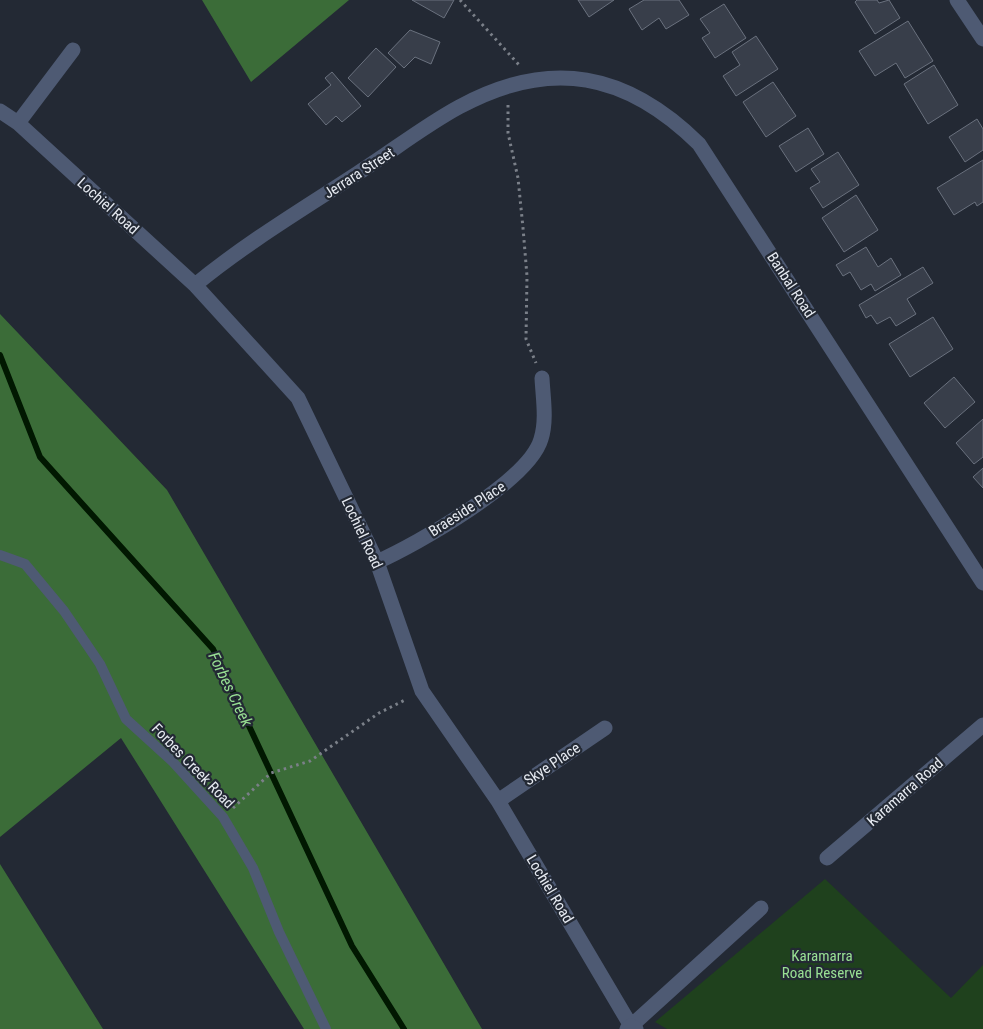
<svg xmlns="http://www.w3.org/2000/svg" width="983" height="1029" viewBox="0 0 983 1029" font-family="'Roboto Condensed',sans-serif">
<style>
.green{fill:#1f411d}
.forest{fill:#3b6c38}
.lines{fill:none;stroke-linecap:round;stroke-linejoin:round}
.stream{stroke:#011801;stroke-width:6}
.building{fill:#383e4a;stroke:#6a717e}
.path{stroke:#7b8089;stroke-width:3;stroke-dasharray:2.5 4;stroke-linecap:butt}
.service{stroke:#4e5a73;stroke-width:10}
.minor{stroke:#4e5a73;stroke-width:15}
.tertiary{stroke:#4e5a73;stroke-width:15}
.labels{text-anchor:middle;stroke-width:4.5;stroke-linejoin:round;paint-order:stroke}
.street-label{font-size:15px;fill:#e6eaf1;stroke:#232934}
.park-label{font-size:15px;fill:#99e094;stroke:#232934}
.water-label{font-size:16px;font-style:italic;fill:#97de92;stroke:#232934}
</style>
<rect width="100%" height="100%" fill="#232934"/>
<path class="green" d="M825 879 951 998 983 965V1029H667L655 1022Z"/>
<path class="forest" d="M202 0H349L251 82Z
M0 314 167 490 482 1029H304L121 738 0 837Z
M0 864 103 1029H0Z"/>
<g class="lines">
<path class="stream" d="M0 355 40 457 213 649 352 946 404 1029"/>
</g>
<path class="building" d="M412 0H454L444 18Z
M578 0H614L589 17Z
M644 0H679L689 15 666 29 659 18 642 30 629 9Z
M857 0H877L879 3 889 0 900 18 875 34 855 2Z
M724 4 746 38 715 58 702 38 710 33 700 19Z
M908 21 933 61 905 78 896 63 875 76 859 51Z
M410 30 440 42 431 64 415 57 404 68 388 53Z
M756 36 778 69 736 96 723 76 740 65 732 52Z
M376 48 396 67 368 97 348 78Z
M934 65 958 105 928 124 904 84Z
M332 72 361 106 342 122 336 116 326 125 308 104 331 85 325 78Z
M773 82 796 116 766 137 743 102Z
M977 119 983 129V150L965 162 949 137Z
M808 128 824 154 796 172 779 146Z
M838 152 859 185 823 208 810 188 820 182 811 169Z
M983 160V202L977 206 975 202 954 215 937 188Z
M856 195 878 230 844 252 822 218Z
M866 247 878 267 891 258 901 275 875 291 871 284 861 290 850 272 843 276 836 265Z
M923 267 933 283 907 299 916 314 896 326 890 317 877 324 871 315 866 318 859 305Z
M933 317 953 349 910 377 889 344Z
M954 377 975 402 945 428 924 403Z
M983 419V457L974 464 956 443Z
M983 468V488L973 477Z"/>
<g class="lines">
<path class="path" d="M460 0 520 66
M508 105V133L518 178 523 228 527 276 526 339 536 363
M233 808 271 773 310 761 379 713 407 699"/>
<path class="service" d="M0 555 25 564 64 611 100 664 126 719 172 761 223 817 253 868 279 932 326 1029"/>
<path class="minor" d="M0 111 18 123 195 285 298 398 377 562 422 691 498 801 631 1026 761 908
M18 123 73 50
M195 285C246 243 303 209 358 173 391 152 424 126 459 107 551 57 627 73 699 144L983 583
M377 562C417 544 529 481 541 439 547 420 543 398 542 378
M498 801 605 728
M827 858 983 725"/>
<path class="tertiary" d="M957 0 983 39
M627 1029 631 1026 636 1029"/>
</g>
<g class="labels">
<g class="street-label">
<text transform="translate(359 173) rotate(-33)" y="5">Jerrara Street</text>
<text transform="translate(108 206) rotate(42)" y="5">Lochiel Road</text>
<text transform="translate(791 285) rotate(57)" y="5">Banbal Road</text>
<text transform="translate(467 509) rotate(-33)" y="5">Braeside Place</text>
<text transform="translate(362 533) rotate(65)" y="5">Lochiel Road</text>
<text transform="translate(552 764) rotate(-34)" y="5">Skye Place</text>
<text transform="translate(193 766) rotate(46)" y="5">Forbes Creek Road</text>
<text transform="translate(905 792) rotate(-41)" y="5">Karamarra Road</text>
<text transform="translate(550 889) rotate(59)" y="5">Lochiel Road</text>
</g>
<g class="park-label">
<text x="822" y="961">Karamarra<tspan x="822" dy="17">Road Reserve</tspan></text>
</g>
<g class="water-label">
<text transform="translate(231 689) rotate(64)" y="6">Forbes Creek</text>
</g>
</g>
</svg>
